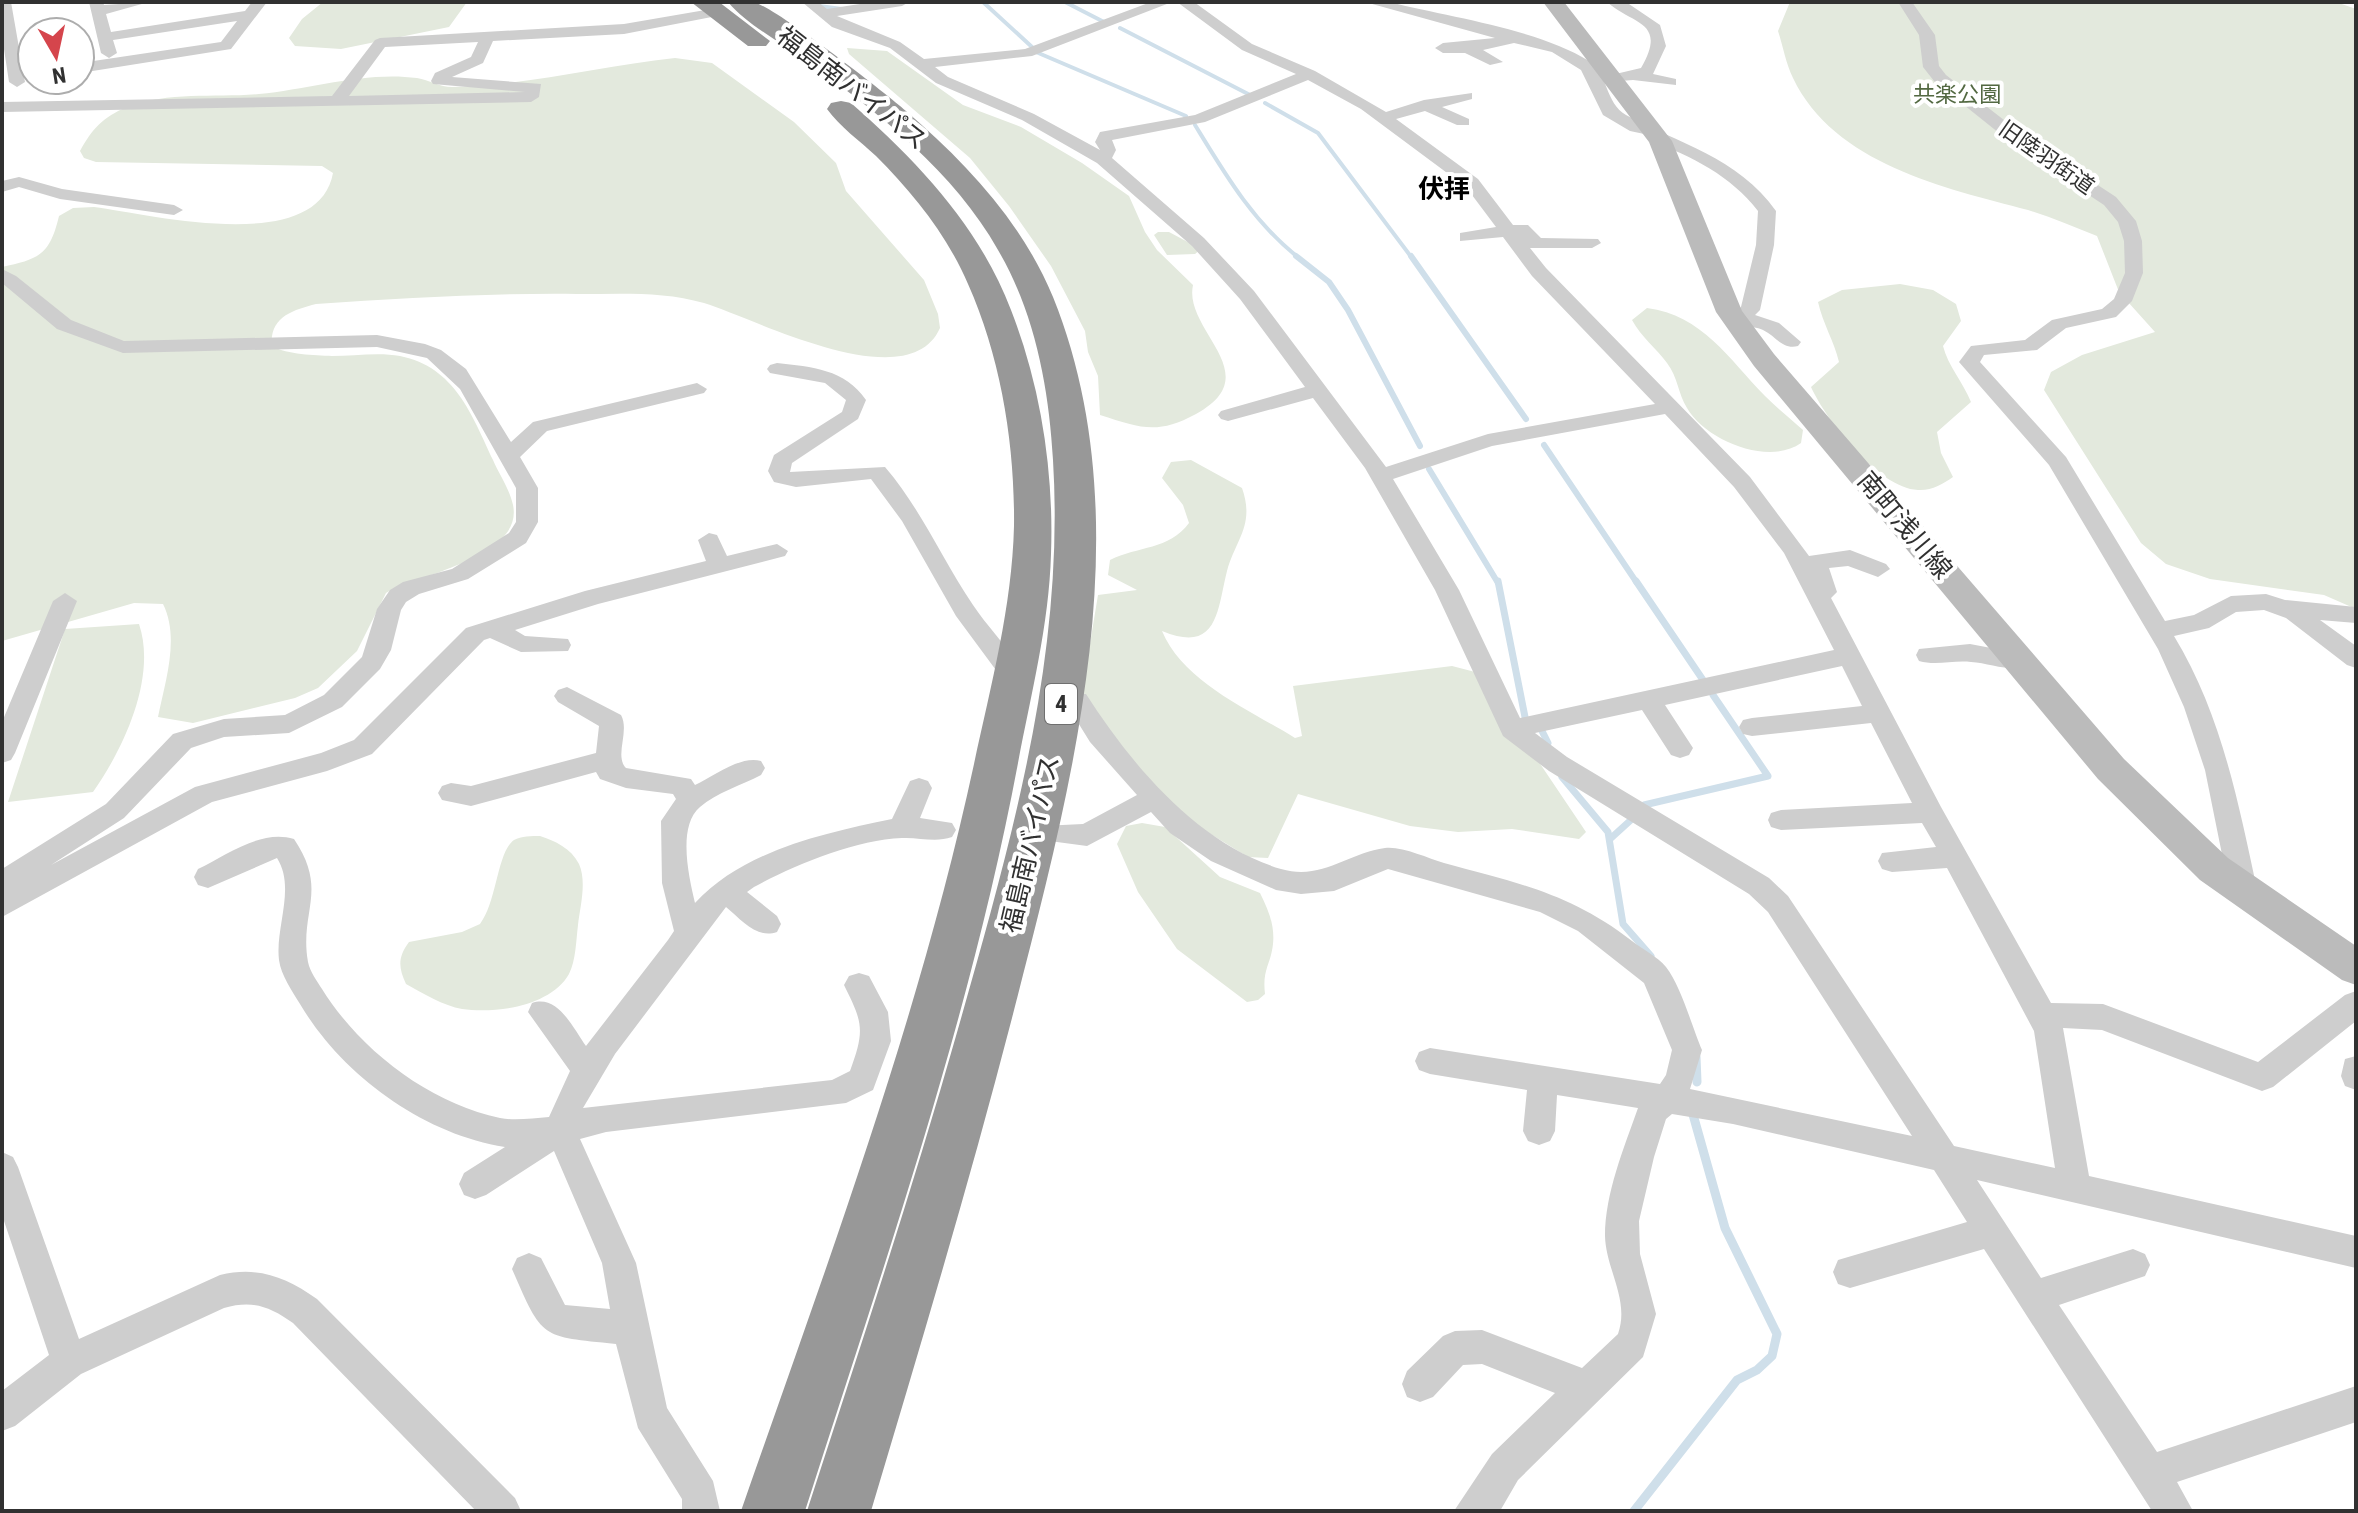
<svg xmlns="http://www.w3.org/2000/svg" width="2358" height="1513" viewBox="0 0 2358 1513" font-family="'Roboto Condensed','Noto Sans JP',sans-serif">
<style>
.green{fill:#e3e9dd}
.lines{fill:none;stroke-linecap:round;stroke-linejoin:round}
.stream-far3{stroke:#cfdfea;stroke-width:4}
.stream-far2{stroke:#cfdfea;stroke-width:6}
.stream-far1{stroke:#cfdfea;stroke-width:7}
.stream{stroke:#cfdfea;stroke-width:9}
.street{fill:#cecece;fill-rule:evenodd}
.secondary{fill:#bbb;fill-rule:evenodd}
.highway{fill:#989898;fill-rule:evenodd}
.labels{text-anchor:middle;stroke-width:8;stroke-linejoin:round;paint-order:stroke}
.far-park-label{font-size:22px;fill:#536942;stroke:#fff}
.far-street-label{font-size:22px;fill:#313131;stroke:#fff}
.shield{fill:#fff;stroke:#6f6f6f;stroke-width:2}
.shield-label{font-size:24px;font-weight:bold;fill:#313131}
.street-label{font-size:26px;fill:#313131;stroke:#fff}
.far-quarter-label{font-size:26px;font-weight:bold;fill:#000;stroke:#fff}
</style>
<rect width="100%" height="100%" fill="#fff"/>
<path class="green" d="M323 2H467L449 27 341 49 295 46 289 38 302 19Z
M1790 2H2336L2356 9V609L2324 595 2210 579 2166 564 2141 543 2044 390 2051 372 2082 355 2155 332 2119 292 2097 236C2074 227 2051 217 2028 210 1945 188 1834 164 1793 78 1786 64 1783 46 1778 31Z
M847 48 887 51 963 105 1021 127 1082 163 1129 196 1145 232 1157 250 1193 285C1183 331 1269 374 1196 414 1157 435 1141 428 1100 415L1098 376 1088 352 1085 331 1051 266 1009 206 970 158 849 54Z
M675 58 712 63 794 122 836 163 846 191 924 280 938 314 940 328C908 400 754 318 704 303 663 291 620 294 577 294 490 293 403 298 316 304 293 310 269 317 272 346 288 355 314 355 332 356 353 356 379 352 400 356 455 367 472 415 493 460 499 474 510 490 513 505 524 557 419 574 386 593L357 651 318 688 295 698 193 723 158 717C165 682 180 638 163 604L134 603 2 641V267C40 259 50 254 59 216L73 208 94 207C149 214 318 257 333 173L322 166 96 162 84 158 80 151C92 129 103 117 127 107 170 91 215 98 259 94 310 89 366 71 417 78 429 80 440 87 452 87 524 86 602 66 675 58Z
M1158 232H1169L1201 249 1195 254 1167 255 1154 235Z
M1900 284 1933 290 1956 304 1961 321 1943 346C1948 366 1963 382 1971 402L1937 432 1941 453 1953 477C1943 484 1931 491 1918 490 1878 488 1826 420 1811 387L1839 362C1834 341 1823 324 1818 302L1842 290Z
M1647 308C1702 315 1729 359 1765 396 1777 408 1791 419 1803 430L1801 443C1769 466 1706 441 1687 408 1678 394 1678 377 1667 363 1656 348 1641 337 1632 320Z
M1191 460 1242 488C1255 525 1236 539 1227 571 1217 611 1218 654 1162 631 1183 682 1250 710 1295 738L1302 736 1293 686 1452 666 1479 673 1586 832 1579 839 1512 829 1458 832 1410 826 1298 794 1268 858 1248 857 1204 830 1154 792 1089 709 1082 692 1098 595 1137 590 1108 575 1110 560C1138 546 1169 550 1189 523L1183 505 1162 478 1171 462Z
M139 624C157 677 124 748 93 792L8 802 65 629Z
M1142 823 1165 827 1220 877 1260 893C1268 909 1275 925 1273 944 1271 964 1262 969 1265 994L1258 1000 1247 1002 1177 949 1138 892 1117 844 1126 826Z
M540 836C555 841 571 848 579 864 587 882 580 907 578 925 576 941 576 960 569 974 551 1006 496 1014 462 1009 444 1006 422 993 406 984 398 967 398 957 409 942L462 932 480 924C497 902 497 852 514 840 521 836 532 836 540 836Z"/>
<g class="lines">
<path class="stream-far3" d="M983 2 1032 47
M1065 2 1104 22
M819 6 842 9
M1120 28 1252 96
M1036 52 1186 116
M1265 103 1318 133 1412 258
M1195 125C1225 174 1253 222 1299 258"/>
<path class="stream-far2" d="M1296 256 1329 282 1348 310 1420 446
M1411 256 1526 419
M1544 445 1637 583
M1429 469 1498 583"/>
<path class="stream-far1" d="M1498 581 1525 717
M1636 581 1703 680
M1541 729 1548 743
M1562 777 1608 832 1623 924 1651 956
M1644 805 1768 776 1713 695
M1610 839 1632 819"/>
<path class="stream" d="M1696 1057 1697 1082
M1634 1511 1737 1380 1757 1370 1772 1356 1777 1334 1725 1228 1692 1111"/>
<path class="street" d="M2 2H11L25 82 17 87 9 82 2 36Z
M89 2H103L104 5 149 2 106 14 111 32 245 11 252 2H267L231 49 80 73V63L221 42 237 21 113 40 117 53 109 58 101 53Z
M802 2H818L827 9 873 2H909L902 6 837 16 900 42 924 59 1025 49 1151 2H1172L1032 56 935 67 948 77 1034 114 1100 150 1095 142 1100 132 1195 115 1296 74 1242 50 1177 2H1194L1252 44 1315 71 1386 112 1424 100 1472 93V99L1442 107 1469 119V125H1457L1425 111 1396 119 1478 179 1513 225H1528L1541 238 1598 239 1601 243 1592 248H1530L1546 268 1750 477 1809 556 1850 550 1886 564 1890 569 1878 577 1848 566 1829 568 1837 592 1831 598 1941 807 2051 1003 2103 1004 2258 1062 2345 995 2356 991V1021L2273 1087 2262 1091 2102 1030 2063 1028 2089 1176 2356 1236V1268L1977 1180 2041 1278 2133 1249 2145 1254 2150 1265 2145 1276 2059 1305 2157 1452 2356 1386V1422L2177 1482 2193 1511H2152L1984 1249 1850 1288 1838 1284 1833 1272 1838 1260 1967 1222 1934 1170 1733 1124 1672 1114 1666 1119 1654 1157 1639 1221 1640 1254 1656 1314 1643 1357 1518 1480 1500 1511H1454L1492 1454 1555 1393 1482 1364 1463 1365 1433 1397 1420 1402 1407 1397 1402 1384 1407 1371 1443 1336 1455 1331 1482 1330 1582 1368 1618 1334C1630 1300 1606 1270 1605 1236 1605 1193 1624 1148 1638 1108L1557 1095 1555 1131 1550 1141 1539 1145 1528 1141 1523 1131 1527 1090 1430 1074 1419 1070 1415 1061 1419 1052 1430 1048 1660 1084 1666 1075 1672 1050 1644 983 1578 931 1540 912 1388 869 1334 891 1301 894 1276 890 1211 861 1170 833 1151 812 1087 846 1042 840 1038 833 1042 826 1083 824 1137 795 1090 742 1064 700 1068 694H1086C1131 764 1197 844 1281 869 1322 881 1347 853 1385 848 1402 846 1427 858 1444 863 1517 883 1570 893 1632 941 1642 949 1658 957 1666 967 1681 986 1692 1027 1702 1050L1690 1089 1912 1136 1768 912 1749 894 1549 771 1503 736 1435 590 1365 468 1313 398 1228 421 1221 419 1218 415 1221 411 1305 387 1240 299 1192 246 1097 163 1022 120 936 83 890 48 832 27ZM1308 80 1361 109 1466 187 1496 227 1460 233V241L1503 237 1532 276 1655 404 1488 434 1386 467 1254 291 1204 238 1112 158 1116 150 1112 140 1205 122ZM1665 414 1734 487 1784 553 1834 650 1520 718 1459 590 1393 479 1492 446ZM1842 666 1862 706 1752 718 1743 720 1739 727 1743 734 1752 736 1871 723 1912 803 1781 810 1771 813 1768 820 1771 827 1781 830 1922 823 1936 847 1882 853 1878 861 1882 869 1892 872 1947 868 2034 1031 2055 1168 1954 1146 1788 896 1769 878 1567 757 1535 733 1642 710 1671 755 1680 758 1689 755 1693 748 1665 705Z
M1365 2H1389C1449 17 1538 29 1589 61 1608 73 1605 103 1626 115 1677 143 1738 157 1776 211L1774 245 1760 310 1755 315 1779 323 1801 342 1798 346C1782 350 1776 336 1763 330 1751 324 1735 330 1725 320L1741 307 1756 245 1758 211C1731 176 1692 156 1650 141L1649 135 1630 131 1603 115 1581 70 1552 52 1514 43 1483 50 1503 62 1490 65 1465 53H1443L1435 48 1443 43 1495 38Z
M1607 2H1626L1660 25 1666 46 1653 74 1676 79V85L1633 80 1607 82V76L1641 68C1668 21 1633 25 1607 2Z
M1898 2H1912L1935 35 1939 66 1946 75 2031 141 2116 197 2136 221 2142 241 2143 273 2132 301 2116 317 2066 328 2037 350 1984 355 1980 362 2066 457 2165 621 2194 615 2231 596 2266 594 2285 600 2356 607V623L2320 620 2356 646V668L2347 665 2286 618 2264 610 2236 612 2209 628 2174 636C2221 713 2238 801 2257 889L2253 897 2243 900 2233 897 2229 889 2205 770 2184 707 2158 649 2049 465 1959 362 1971 346 2025 340 2052 320 2102 309 2114 299 2125 273 2124 241 2118 222 2104 205 2019 149 1934 81 1923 67 1919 35Z
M717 8 724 12 722 15 624 34 493 41 483 63 452 77 541 84 539 97 531 102 2 112V102L332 96 375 40 380 38 624 24ZM478 42 471 57 435 73 431 81 433 84 525 92 349 96 385 47Z
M19 177 62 189 174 205 183 210 174 215 60 199 19 187 2 192V181Z
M2 269 16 276 71 320 124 341 377 335 425 344 441 350 466 369 511 442 533 422 697 383 707 389 704 393 547 431 520 457 538 488V522L526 543 468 579 419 594 406 602 401 610 391 650 380 669 342 707 289 733 224 737 191 748 124 818 51 865 195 787 321 753 354 740 466 628 585 591 706 561 698 540 709 533 717 535 727 556 777 544 788 551 785 556 598 604 515 630 525 636 568 639 571 645 568 651 521 652 490 638 484 640 372 754 327 771 212 802 2 917V869L106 804 173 734 224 719 285 715 324 695 362 657 377 609 390 590 403 582 452 569 509 533 516 522V488L460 389 427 358 377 347 123 353 57 329 2 283Z
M777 363C812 367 845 369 866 400L858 419 792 463 790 472 885 467C921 509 942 559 973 605 989 629 1010 649 1025 675L1022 681H1004L956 616 902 521 871 479 796 487 774 482 768 471 774 455 842 412 846 400 825 383 770 373 767 369 770 365Z
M65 593 77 601 15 753 11 760 2 763V722L53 601Z
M1970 644 2028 655 2031 661 2028 667C2009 672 1989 663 1971 662 1953 660 1936 666 1919 661L1916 655 1919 649Z
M567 687 621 715C630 731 614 756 626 768L691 779 695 785C714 776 741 755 761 761L765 768 761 775C742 785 716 793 700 807 677 826 689 878 695 903 744 850 825 833 892 819L910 781 919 778 928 781 932 788 920 818 952 823 956 830 952 837C935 843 919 837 902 838 855 840 794 865 754 887L747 892 777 916 781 924 777 932C756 939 742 920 726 907L615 1054 583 1108 832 1080 850 1071C865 1030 863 1023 844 985L849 976 859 973 869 976 888 1012 891 1041 873 1090 846 1103 606 1132 580 1139 636 1263 667 1408 713 1481 720 1511H682V1499L638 1428 616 1344C540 1336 543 1340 512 1269L517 1258 529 1253 541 1258 565 1305 610 1309 602 1263 554 1151 486 1195 475 1199 464 1195 459 1184 464 1173 505 1147C423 1134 342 1075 300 1004 292 991 281 975 279 960 275 927 296 888 277 858L208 888 198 885 194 877 198 869C227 855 261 829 294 839 329 891 299 911 308 962 310 972 317 981 322 989 360 1050 429 1103 500 1118 516 1121 533 1118 549 1117L570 1071 528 1012 532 1003C558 994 573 1028 586 1046L668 940 674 931 662 883 661 821 676 799 673 794 626 788 600 779 596 772 471 806 442 800 438 793 442 786 451 783 471 786 596 753 599 726 558 702 554 696 558 690Z
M2356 1056V1090L2345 1086 2341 1076 2345 1059Z
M2 1152 13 1157 18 1167 79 1339 220 1275C258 1266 286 1277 317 1299L515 1498 521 1511H476L293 1323C269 1306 252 1300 224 1308L81 1374 15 1426 2 1431V1391L49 1355 2 1215Z"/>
<path class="secondary" d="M1543 2H1564L1672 141 1742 311 1774 354 2124 759 2228 858 2356 946V985L2342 980 2200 880 2098 779 1754 366 1716 312 1649 142Z"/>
<path class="highway" d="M691 2H719L770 41 766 46H748Z
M728 2C736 2 745 1 753 2 774 6 884 92 906 111 966 163 1022 222 1053 297 1145 525 1070 791 1012 1018 969 1184 920 1347 871 1511H807C859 1351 912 1191 958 1029 1011 842 1065 656 1053 460 1049 388 1035 313 998 250 954 172 880 114 808 62 783 43 748 26 728 2Z
M841 101 851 103C917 161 979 226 1011 310 1041 387 1054 472 1051 554 1049 625 1031 694 1018 763 970 1019 884 1264 805 1511H741C827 1264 919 1019 974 764 991 685 1012 607 1014 526 1015 445 1001 358 968 284 947 235 913 193 876 156 860 141 840 127 827 109L831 103Z"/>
</g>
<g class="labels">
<g class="far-park-label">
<text x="1957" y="102">共楽公園</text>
</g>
<g class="far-street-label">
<text transform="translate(2047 157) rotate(35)" y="8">旧陸羽街道</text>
</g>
<rect class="shield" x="1045" y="684" width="32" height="40" rx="6"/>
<g class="shield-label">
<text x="1061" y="712">4</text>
</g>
<g class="street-label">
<text transform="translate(852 88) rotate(38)" y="9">福島南バイパス</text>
<text transform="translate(1905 525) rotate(50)" y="9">南町浅川線</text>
<text transform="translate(1030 844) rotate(-77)" y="9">福島南バイパス</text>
</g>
<g class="far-quarter-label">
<text x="1444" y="198">伏拝</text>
</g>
</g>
<rect width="2358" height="1513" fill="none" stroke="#313131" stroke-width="8"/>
<g transform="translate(56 56) rotate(171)"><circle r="38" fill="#ffffff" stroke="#adadad" stroke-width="2"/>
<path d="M0-6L14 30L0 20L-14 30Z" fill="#d5454c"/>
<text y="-12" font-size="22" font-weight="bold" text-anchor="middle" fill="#313131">N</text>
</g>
</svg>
